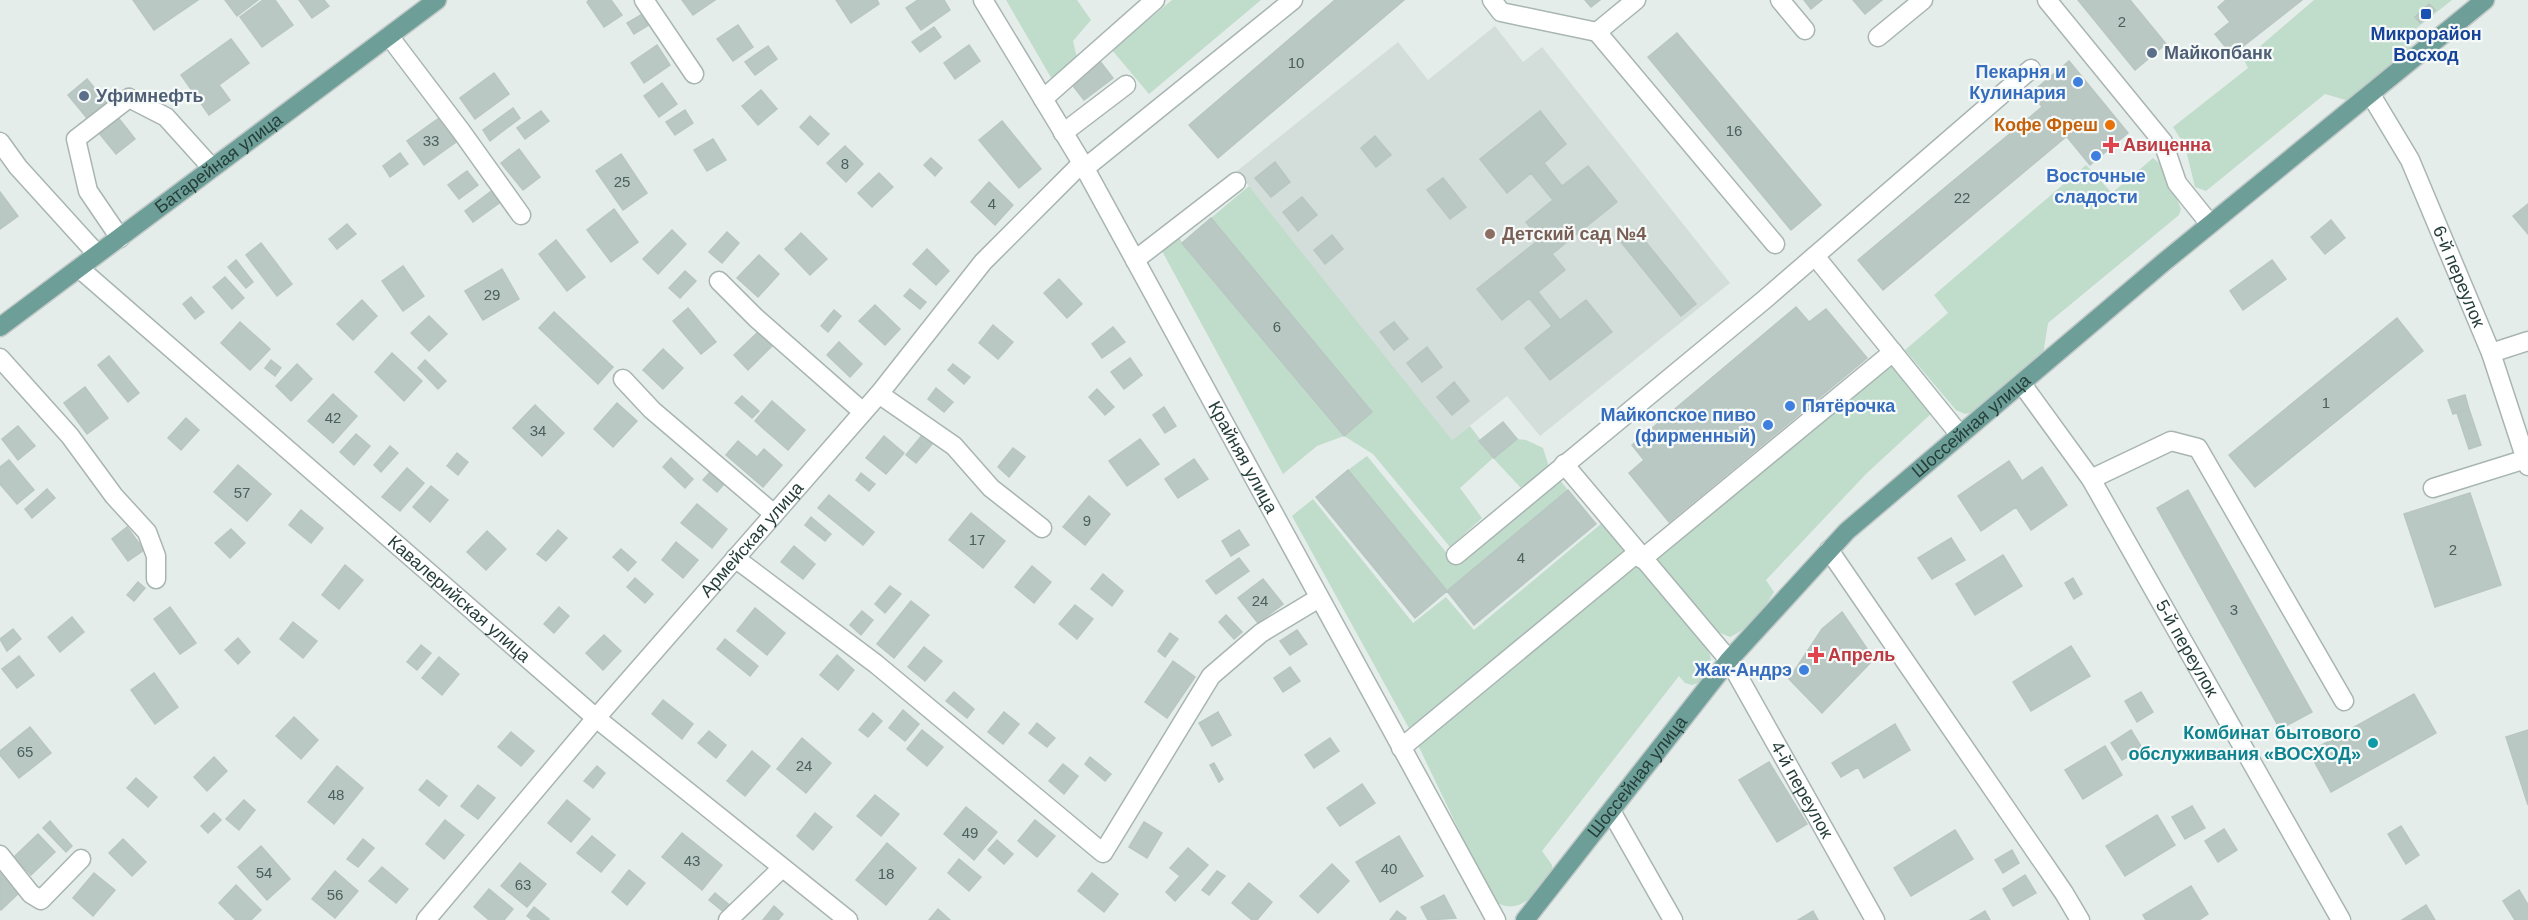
<svg xmlns="http://www.w3.org/2000/svg" width="2528" height="920" viewBox="0 0 2528 920" font-family="Arial,sans-serif">
<style>
.built{fill:#d3ddd9}
.green{fill:#c0dccb}
.building{fill:#bac8c4;stroke:#b8c6c2;stroke-width:1.5}
.lines{fill:none;stroke-linecap:round;stroke-linejoin:round}
.minor-casing{stroke:#a8b5b2;stroke-width:21}
.major-casing{stroke:#c2c9c8;stroke-width:21}
.minor{stroke:#fff;stroke-width:18}
.major{stroke:#6d9f98;stroke-width:18}
.transit-dot{fill:#1a4fb4;stroke:#f5faf8;stroke-width:2}
.service-dot{fill:#5c6f8a;stroke:#f5faf8;stroke-width:2}
.shop-dot{fill:#3f7fe0;stroke:#f5faf8;stroke-width:2}
.food-dot{fill:#e8710a;stroke:#f5faf8;stroke-width:2}
.health-dot{fill:#e0444e;stroke:#f5faf8;stroke-width:2}
.education-dot{fill:#8d6e63;stroke:#f5faf8;stroke-width:2}
.culture-dot{fill:#0f9aa8;stroke:#f5faf8;stroke-width:2}
.labels{text-anchor:middle;stroke-width:4.5;stroke-linejoin:round;paint-order:stroke}
.number-label{font-size:15px;fill:#4a605c}
.transit-label{font-size:18px;font-weight:bold;fill:#164399;stroke:#f5faf8}
.service-label{font-size:18px;font-weight:bold;fill:#4e5e75;stroke:#f5faf8;text-anchor:start}
.shop-label{font-size:18px;font-weight:bold;fill:#366cbe;stroke:#f5faf8;text-anchor:end}
.food-label{font-size:18px;font-weight:bold;fill:#c56008;stroke:#f5faf8;text-anchor:end}
.health-label{font-size:18px;font-weight:bold;fill:#be3a42;stroke:#f5faf8;text-anchor:start}
.street-label{font-size:18px;fill:#253e3a;stroke:#f5faf8}
.education-label{font-size:18px;font-weight:bold;fill:#785e54;stroke:#f5faf8;text-anchor:start}
.culture-label{font-size:18px;font-weight:bold;fill:#0d838f;stroke:#f5faf8;text-anchor:end}
</style>
<rect width="100%" height="100%" fill="#e5edea"/>
<path class="built" d="M1495 26 1523 62 1542 47 1730 283 1540 436 1507 396 1452 440 1237 171 1398 42 1428 80Z"/>
<path class="green" d="M1006 0H1077L1091 20 1073 41 1078 62 1053 81Z
M1172 0H1261L1149 94 1112 50Z
M2314 0H2452L2413 31 2411 49 2349 101 2325 94 2206 191 2195 187 2185 146 2173 127 2248 68 2244 60Z
M2153 158 2163 166 2181 209 2179 215 2048 323 2043 355 1974 412 1965 414 1956 410 1905 350 1948 313 1934 295 2086 165 2112 193Z
M1249 186 1452 440 1470 426 1494 458 1517 439 1526 440 1543 448 1549 467 1521 488 1493 458 1460 488 1482 518 1450 547 1373 454 1344 436 1317 446 1283 474 1162 251 1179 236 1182 243 1343 436 1372 411 1211 218Z
M1894 361 1934 411 1866 474 1766 580 1774 592C1764 609 1749 629 1730 637L1713 630 1653 558Z
M1367 456 1455 563 1557 477 1568 490 1447 591 1348 470Z
M1313 499 1413 623 1446 597 1474 630 1602 523 1627 555 1410 730 1292 516Z
M1634 560 1705 646 1710 655 1712 667 1701 682 1692 685 1685 683 1679 676 1542 851 1552 865 1553 872C1537 892 1518 920 1492 899L1417 743Z"/>
<path class="building" d="M133 0H198L154 30Z
M225 0H258L237 16Z
M263 0H275L293 25 262 47 240 17Z
M299 0H324L329 6 312 18Z
M589 0H611L622 15 604 27 587 2Z
M682 0H715L693 15Z
M836 0H877L879 4 851 23Z
M918 0H944L950 10 921 30 906 8Z
M1335 0H1404L1218 158 1189 125Z
M1585 0H1600L1591 7Z
M1804 0H1822L1811 9Z
M1853 0H1882L1865 14Z
M2078 0H2130L2166 44 2135 70Z
M2226 0H2302L2232 55 2215 34 2230 22 2218 7Z
M2429 4 2435 10 2420 23 2415 17Z
M646 12 652 23 634 34 627 23Z
M738 25 753 47 733 61 717 39Z
M934 27 941 37 920 52 912 42Z
M1677 33 1821 205 1791 230 1648 57Z
M231 39 249 63 219 85 230 100 209 115 181 75Z
M657 45 670 65 644 83 631 63Z
M969 45 980 61 955 79 944 63Z
M768 46 777 59 755 75 745 62Z
M1099 60 1113 78 1084 100 1070 82Z
M2069 61 2128 133 2090 165 2031 93Z
M494 73 509 94 475 119 460 98Z
M87 79 101 96 82 112 68 95Z
M662 83 677 104 659 117 644 96Z
M761 90 777 109 758 125 742 106Z
M101 96 135 139 116 154 82 112Z
M2042 107 2067 136 1883 290 1858 260Z
M513 108 520 118 490 141 483 130Z
M685 110 693 123 675 135 666 122Z
M541 111 549 121 525 139 517 128Z
M1540 111 1566 144 1544 163 1562 186 1588 166 1617 202 1552 254 1565 270 1538 292 1560 320 1586 300 1612 332 1550 380 1525 348 1552 326 1529 298 1502 320 1477 289 1540 239 1526 222 1553 200 1531 173 1507 193 1480 159Z
M810 116 829 134 818 145 800 127Z
M439 118 456 142 424 165 407 141Z
M1002 121 1041 169 1019 188 979 140Z
M1375 136 1391 155 1376 167 1361 148Z
M713 139 726 160 707 171 694 150Z
M845 146 863 164 846 182 827 163Z
M519 149 540 177 523 190 501 163Z
M400 153 408 164 390 177 383 166Z
M621 154 647 193 623 210 596 171Z
M931 158 942 168 935 176 924 165Z
M1275 162 1290 182 1271 197 1255 178Z
M467 171 478 185 459 199 448 185Z
M879 173 893 187 872 207 858 193Z
M1443 178 1466 207 1450 219 1427 190Z
M989 182 1013 205 995 225 971 202Z
M494 189 502 201 473 222 465 211Z
M0 192 18 216 0 229Z
M1302 197 1317 215 1298 231 1283 212Z
M2528 204V234L2513 216Z
M614 209 638 242 611 262 587 230Z
M1211 218 1372 412 1344 436 1182 243Z
M2331 220 2345 238 2325 254 2311 237Z
M347 224 356 234 337 249 329 239Z
M672 230 686 244 658 274 643 259Z
M1636 230 1696 304 1681 316 1621 242Z
M727 232 739 243 722 263 709 252Z
M801 233 827 259 810 275 785 249Z
M1332 235 1343 249 1325 264 1314 250Z
M556 240 585 277 567 291 539 254Z
M261 243 292 284 277 296 246 255Z
M927 249 949 271 936 285 913 264Z
M759 255 779 274 758 297 737 278Z
M236 260 253 282 246 288 228 267Z
M2272 260 2286 279 2243 310 2230 291Z
M403 266 424 296 403 311 382 281Z
M502 269 519 299 483 320 465 291Z
M685 271 696 281 680 298 669 288Z
M225 277 244 298 232 309 213 287Z
M1059 279 1082 304 1067 318 1044 293Z
M910 289 926 302 920 309 904 296Z
M191 297 204 312 195 319 183 304Z
M362 300 377 316 353 340 337 324Z
M875 305 900 329 885 345 859 321Z
M1796 307 1809 322 1826 309 1867 358 1669 522 1629 473 1644 460 1632 445Z
M688 308 716 342 701 354 673 321Z
M834 310 841 316 828 332 821 326Z
M554 312 613 367 598 384 539 328Z
M429 316 447 334 429 351 411 333Z
M2397 318 2423 351 2255 487 2229 455Z
M240 322 270 349 250 370 221 343Z
M1394 322 1408 339 1394 350 1380 332Z
M993 325 1013 342 998 359 979 343Z
M1113 327 1125 342 1102 358 1092 344Z
M758 332 772 346 748 370 734 355Z
M839 342 862 364 850 377 827 355Z
M1427 347 1442 367 1422 382 1407 363Z
M663 349 683 368 663 389 643 370Z
M392 353 422 381 404 401 375 372Z
M109 356 139 393 128 402 98 365Z
M1130 358 1142 375 1124 389 1111 372Z
M271 360 281 368 275 376 265 368Z
M425 360 446 381 438 389 418 368Z
M297 364 312 379 291 401 276 386Z
M953 364 970 377 964 384 948 370Z
M1454 382 1469 401 1452 415 1437 397Z
M85 387 108 418 87 434 64 403Z
M936 388 953 402 944 412 928 399Z
M1097 389 1114 407 1105 415 1089 397Z
M333 394 357 416 333 443 308 421Z
M2465 395 2469 409 2453 414 2448 400Z
M742 396 759 411 752 418 735 403Z
M772 401 805 430 788 450 755 421Z
M617 403 637 421 613 447 594 429Z
M535 405 564 433 542 456 513 428Z
M1164 407 1176 426 1165 433 1153 415Z
M2469 409 2474 424 2462 428 2457 413Z
M186 418 199 430 181 450 168 438Z
M1503 422 1517 439 1494 458 1479 441Z
M2474 424 2481 445 2469 449 2462 428Z
M18 426 35 446 18 460 2 439Z
M356 434 370 446 354 465 340 452Z
M923 434 933 443 916 463 906 455Z
M884 436 904 453 886 474 866 458Z
M1140 439 1159 464 1127 486 1109 461Z
M738 441 757 457 764 449 782 465 763 487 726 455Z
M390 446 398 453 381 472 374 465Z
M1013 448 1025 457 1009 477 998 467Z
M457 453 468 462 458 475 447 466Z
M671 458 693 479 685 488 663 467Z
M1194 459 1208 479 1178 498 1165 479Z
M9 460 34 490 17 504 0 484V467Z
M2009 461 2022 481 2042 467 2067 505 2031 530 2016 507 1981 531 1958 496Z
M238 465 271 494 247 521 214 492Z
M407 468 424 483 400 511 382 497Z
M1348 470 1447 591 1568 490 1596 524 1474 625 1447 591 1415 618 1316 497Z
M710 472 724 484 717 492 703 480Z
M861 473 875 484 869 491 856 480Z
M431 486 448 500 430 522 413 507Z
M47 489 55 498 32 518 25 509Z
M2188 490 2312 712 2280 729 2157 508Z
M2470 493 2501 585 2435 607 2404 514Z
M829 495 874 532 863 545 818 508Z
M1089 496 1110 514 1085 545 1063 527Z
M697 504 727 529 712 548 681 523Z
M301 510 323 528 311 543 289 525Z
M971 513 1005 541 983 568 949 540Z
M811 517 831 534 825 541 805 525Z
M127 527 144 550 128 561 112 539Z
M231 529 245 543 230 558 215 543Z
M558 530 567 538 546 561 537 554Z
M1239 530 1249 545 1231 556 1222 541Z
M487 531 506 549 486 570 467 552Z
M1951 538 1965 560 1932 579 1918 558Z
M676 542 698 560 683 578 662 560Z
M794 546 815 564 803 579 781 562Z
M621 549 636 562 628 571 613 557Z
M2003 555 2022 586 1975 615 1956 584Z
M1239 558 1249 571 1216 594 1206 581Z
M345 565 363 580 339 609 322 595Z
M1032 566 1051 582 1034 603 1015 587Z
M1103 574 1123 591 1112 606 1091 589Z
M635 578 653 594 645 603 627 587Z
M2073 578 2082 594 2074 599 2065 583Z
M1263 579 1283 604 1258 623 1238 598Z
M138 582 145 588 134 601 127 595Z
M890 586 901 594 885 613 875 604Z
M911 601 929 615 894 658 877 644Z
M1075 605 1093 619 1077 639 1059 624Z
M170 607 196 643 180 654 154 619Z
M559 607 569 616 554 633 544 624Z
M755 608 785 633 767 655 737 631Z
M862 611 873 620 861 635 850 625Z
M1842 612 1874 659 1822 713 1789 679 1822 629Z
M1226 615 1242 632 1234 639 1219 622Z
M72 617 84 632 60 652 48 637Z
M293 622 317 641 303 658 280 639Z
M13 629 21 639 7 651 0 639Z
M1297 630 1307 644 1290 655 1280 641Z
M1170 633 1178 639 1165 657 1158 651Z
M604 635 621 651 603 670 586 653Z
M238 638 250 652 238 664 225 650Z
M725 639 758 666 750 676 717 649Z
M421 645 431 653 417 670 407 662Z
M2071 646 2090 676 2031 711 2013 682Z
M924 647 942 661 925 681 908 667Z
M837 655 854 670 838 690 820 675Z
M19 656 34 675 17 688 2 669Z
M439 657 459 674 442 695 422 678Z
M1173 661 1195 677 1167 718 1145 702Z
M1290 667 1300 681 1283 692 1274 678Z
M154 673 178 707 155 724 131 690Z
M954 692 974 709 967 718 946 701Z
M2141 692 2153 712 2137 722 2125 701Z
M2414 694 2436 733 2331 792 2309 752Z
M663 700 693 724 682 739 652 714Z
M903 710 919 724 905 741 889 728Z
M1004 712 1019 724 1003 744 988 732Z
M1218 712 1231 735 1212 746 1199 723Z
M873 713 882 721 868 737 859 730Z
M294 717 318 740 301 759 276 736Z
M1037 723 1055 738 1047 747 1029 733Z
M1895 724 1910 750 1864 778 1858 767 1841 777 1832 763Z
M30 727 51 753 19 778 0 755V751Z
M922 730 943 747 927 766 907 749Z
M2131 730 2142 748 2122 760 2111 743Z
M2528 730V805L2506 737Z
M709 731 726 745 716 758 698 743Z
M511 732 534 751 521 766 498 747Z
M802 738 831 763 806 793 777 769Z
M1330 738 1339 751 1314 768 1305 755Z
M2105 746 2122 775 2083 799 2065 770Z
M752 751 770 766 745 796 727 781Z
M214 757 227 771 207 791 194 777Z
M1090 757 1111 774 1105 781 1085 764Z
M1769 762 1807 824 1777 842 1739 780Z
M1214 763 1223 779 1219 782 1210 765Z
M1063 764 1078 776 1064 794 1049 781Z
M337 766 363 788 334 824 308 802Z
M597 766 605 773 593 788 584 781Z
M136 778 157 797 148 807 127 788Z
M427 780 447 796 439 806 419 790Z
M1362 784 1375 803 1340 826 1327 808Z
M478 785 495 798 478 819 461 806Z
M875 795 899 814 881 836 857 816Z
M244 800 255 810 239 830 226 819Z
M567 800 590 819 571 842 548 823Z
M2192 806 2205 828 2185 839 2172 817Z
M966 807 997 832 974 860 944 834Z
M214 813 221 820 208 833 201 826Z
M815 813 832 827 813 850 797 836Z
M2157 815 2175 845 2125 876 2106 846Z
M445 820 464 835 444 859 426 844Z
M1035 820 1055 836 1037 857 1018 841Z
M50 821 72 846 66 852 43 828Z
M1144 822 1162 833 1147 858 1129 847Z
M2401 826 2419 855 2406 864 2388 834Z
M2224 829 2237 850 2218 862 2205 841Z
M1955 830 1973 859 1911 896 1894 868Z
M682 833 722 865 702 890 662 857Z
M38 834 55 852 31 875 14 857Z
M592 836 615 855 601 872 577 853Z
M1399 836 1423 876 1380 902 1356 862Z
M123 839 146 862 132 876 109 853Z
M363 839 374 848 358 867 347 859Z
M997 840 1013 854 1004 864 988 850Z
M887 843 916 868 886 905 856 880Z
M261 846 290 879 267 900 238 867Z
M1188 848 1208 865 1175 901 1166 892 1180 876 1170 868Z
M2012 850 2019 863 2003 873 1995 860Z
M959 859 981 877 969 891 948 873Z
M520 863 546 884 527 907 501 886Z
M1332 864 1349 881 1318 913 1300 896Z
M382 867 408 889 396 903 369 881Z
M1 869 22 890 1 910 0 909Z
M629 870 645 883 627 905 612 892Z
M335 871 358 891 335 918 312 899Z
M1217 871 1225 876 1209 895 1202 890Z
M94 873 115 890 93 916 73 898Z
M1092 873 1118 894 1104 912 1078 891Z
M2025 875 2036 893 2013 906 2003 889Z
M1249 883 1272 902 1257 920H1252L1232 903Z
M236 885 261 910 251 920H236L219 903Z
M2191 886 2208 914 2199 920H2146L2143 915Z
M489 889 513 909 504 920H489L474 907Z
M2519 890 2528 905V920H2515L2503 901Z
M715 893 732 907 726 914 709 900Z
M1444 895 1456 918 1428 920 1421 907Z
M2426 905 2435 920H2402Z
M774 906 783 914 778 920H763Z
M534 907 549 919 548 920H532L527 916Z
M938 909 950 920H929Z
M1397 911 1406 918 1405 920H1390Z
M1813 911 1818 920H1798Z
M1985 911 1990 920H1970Z"/>
<g class="lines">
<g class="minor-casing">
<g id="minor">
<path d="M644 0 694 74"/>
<path id="s1" d="M983 0 1082 163 1496 920"/>
<path d="M1492 0 1501 12 1597 32 1636 0"/>
<path d="M1780 0 1805 30"/>
<path d="M2047 0 2163 142 2177 183 2210 224"/>
<path d="M1597 32 1775 244"/>
<path d="M389 36 461 131 521 215"/>
<path d="M1878 37 1923 0"/>
<path id="s2" d="M2371 95 2410 160 2491 353 2528 466"/>
<path d="M1043 99 1155 0"/>
<path d="M1063 133 1126 85"/>
<path d="M0 142 18 167 97 254"/>
<path d="M1085 168 1293 0"/>
<path d="M120 238 88 191 76 139 129 98 166 117 212 168"/>
<path d="M1815 256 1960 435"/>
<path d="M1135 260 1236 182"/>
<path id="s3" d="M79 268 596 718 848 920"/>
<path d="M719 281 756 318 863 412"/>
<path d="M2491 353 2528 341"/>
<path d="M0 358 70 436 114 496 147 532 156 556V579"/>
<path d="M623 379 652 410 774 514"/>
<path id="s4" d="M2022 384 2091 479 2341 920"/>
<path d="M879 394 954 446 991 488 1042 528"/>
<path id="s5" d="M1564 464 1729 660 1875 920"/>
<path d="M2091 479 2171 441 2198 448 2344 701"/>
<path d="M2433 488 2526 459"/>
<path d="M1829 550 2064 893 2080 920"/>
<path d="M1456 555 1764 300 2031 69"/>
<path d="M735 558 876 664 1103 853 1211 676 1261 633 1319 598"/>
<path d="M1642 559 1893 352"/>
<path d="M1401 748 1637 553"/>
<path d="M1611 811 1673 920"/>
<path d="M0 855 31 894 41 900 81 859"/>
<path id="s6" d="M426 920 596 718 879 394 983 262 1082 163"/>
<path d="M728 920 782 868"/>
</g>
</g>
<g class="major-casing">
<g id="major">
<path id="s7" d="M0 327 437 0"/>
<path id="s8" d="M1525 920 1729 660 1847 531 2164 262 2485 0"/>
</g>
</g>
<use href="#minor" class="minor"/>
<use href="#major" class="major"/>
</g>
<rect class="transit-dot" x="2420" y="8" width="12" height="12" rx="3"/>
<g class="service-dot">
<circle cx="2152" cy="53" r="6"/>
<circle cx="84" cy="96" r="6"/>
</g>
<g class="shop-dot">
<circle cx="2078" cy="82" r="6"/>
<circle cx="2096" cy="156" r="6"/>
<circle cx="1790" cy="406" r="6"/>
<circle cx="1768" cy="425" r="6"/>
<circle cx="1804" cy="670" r="6"/>
</g>
<circle class="food-dot" cx="2110" cy="125" r="6"/>
<g class="health-dot">
<path d="M2108 136h6v6h6v6h-6v6h-6v-6h-6v-6h6z"/>
<path d="M1813 646h6v6h6v6h-6v6h-6v-6h-6v-6h6z"/>
</g>
<circle class="education-dot" cx="1490" cy="234" r="6"/>
<circle class="culture-dot" cx="2373" cy="743" r="6"/>
<g class="labels">
<g class="number-label">
<text x="2122" y="27">2</text>
<text x="1296" y="68">10</text>
<text x="1734" y="136">16</text>
<text x="431" y="146">33</text>
<text x="845" y="169">8</text>
<text x="622" y="187">25</text>
<text x="1962" y="203">22</text>
<text x="992" y="209">4</text>
<text x="492" y="300">29</text>
<text x="1277" y="332">6</text>
<text x="2326" y="408">1</text>
<text x="333" y="423">42</text>
<text x="538" y="436">34</text>
<text x="242" y="498">57</text>
<text x="1087" y="526">9</text>
<text x="977" y="545">17</text>
<text x="2453" y="555">2</text>
<text x="1521" y="563">4</text>
<text x="1260" y="606">24</text>
<text x="2234" y="615">3</text>
<text x="25" y="757">65</text>
<text x="804" y="771">24</text>
<text x="336" y="800">48</text>
<text x="970" y="838">49</text>
<text x="692" y="866">43</text>
<text x="1389" y="874">40</text>
<text x="264" y="878">54</text>
<text x="886" y="879">18</text>
<text x="523" y="890">63</text>
<text x="335" y="900">56</text>
</g>
<g class="transit-label">
<text x="2426" y="40">Микрорайон<tspan x="2426" dy="21">Восход</tspan></text>
</g>
<g class="service-label">
<text x="2164" y="59">Майкопбанк</text>
<text x="96" y="102">Уфимнефть</text>
</g>
<g class="shop-label">
<text x="2066" y="78">Пекарня и<tspan x="2066" dy="21">Кулинария</tspan></text>
<text x="2096" y="182" text-anchor="middle">Восточные<tspan x="2096" dy="21">сладости</tspan></text>
<text x="1802" y="412" text-anchor="start">Пятёрочка</text>
<text x="1756" y="421">Майкопское пиво<tspan x="1756" dy="21">(фирменный)</tspan></text>
<text x="1792" y="676">Жак-Андрэ</text>
</g>
<g class="food-label">
<text x="2098" y="131">Кофе Фреш</text>
</g>
<g class="health-label">
<text x="2123" y="151">Авиценна</text>
<text x="1828" y="661">Апрель</text>
</g>
<g class="street-label">
<text dy="6" stroke="none"><textPath href="#s7" startOffset="273">Батарейная улица</textPath></text>
<text dy="6" stroke="none"><textPath href="#s2" startOffset="202">6-й переулок</textPath></text>
<text dy="6" stroke="none"><textPath href="#s8" startOffset="668">Шоссейная улица</textPath></text>
<text dy="6" stroke="none"><textPath href="#s1" startOffset="526">Крайняя улица</textPath></text>
<text dy="6" stroke="none"><textPath href="#s6" startOffset="501">Армейская улица</textPath></text>
<text dy="6" stroke="none"><textPath href="#s3" startOffset="504">Кавалерийская улица</textPath></text>
<text dy="6" stroke="none"><textPath href="#s4" startOffset="312">5-й переулок</textPath></text>
<text dy="6" stroke="none"><textPath href="#s8" startOffset="182">Шоссейная улица</textPath></text>
<text dy="6" stroke="none"><textPath href="#s5" startOffset="405">4-й переулок</textPath></text>
</g>
<g class="education-label">
<text x="1502" y="240">Детский сад №4</text>
</g>
<g class="culture-label">
<text x="2361" y="739">Комбинат бытового<tspan x="2361" dy="21">обслуживания «ВОСХОД»</tspan></text>
</g>
</g>
</svg>
